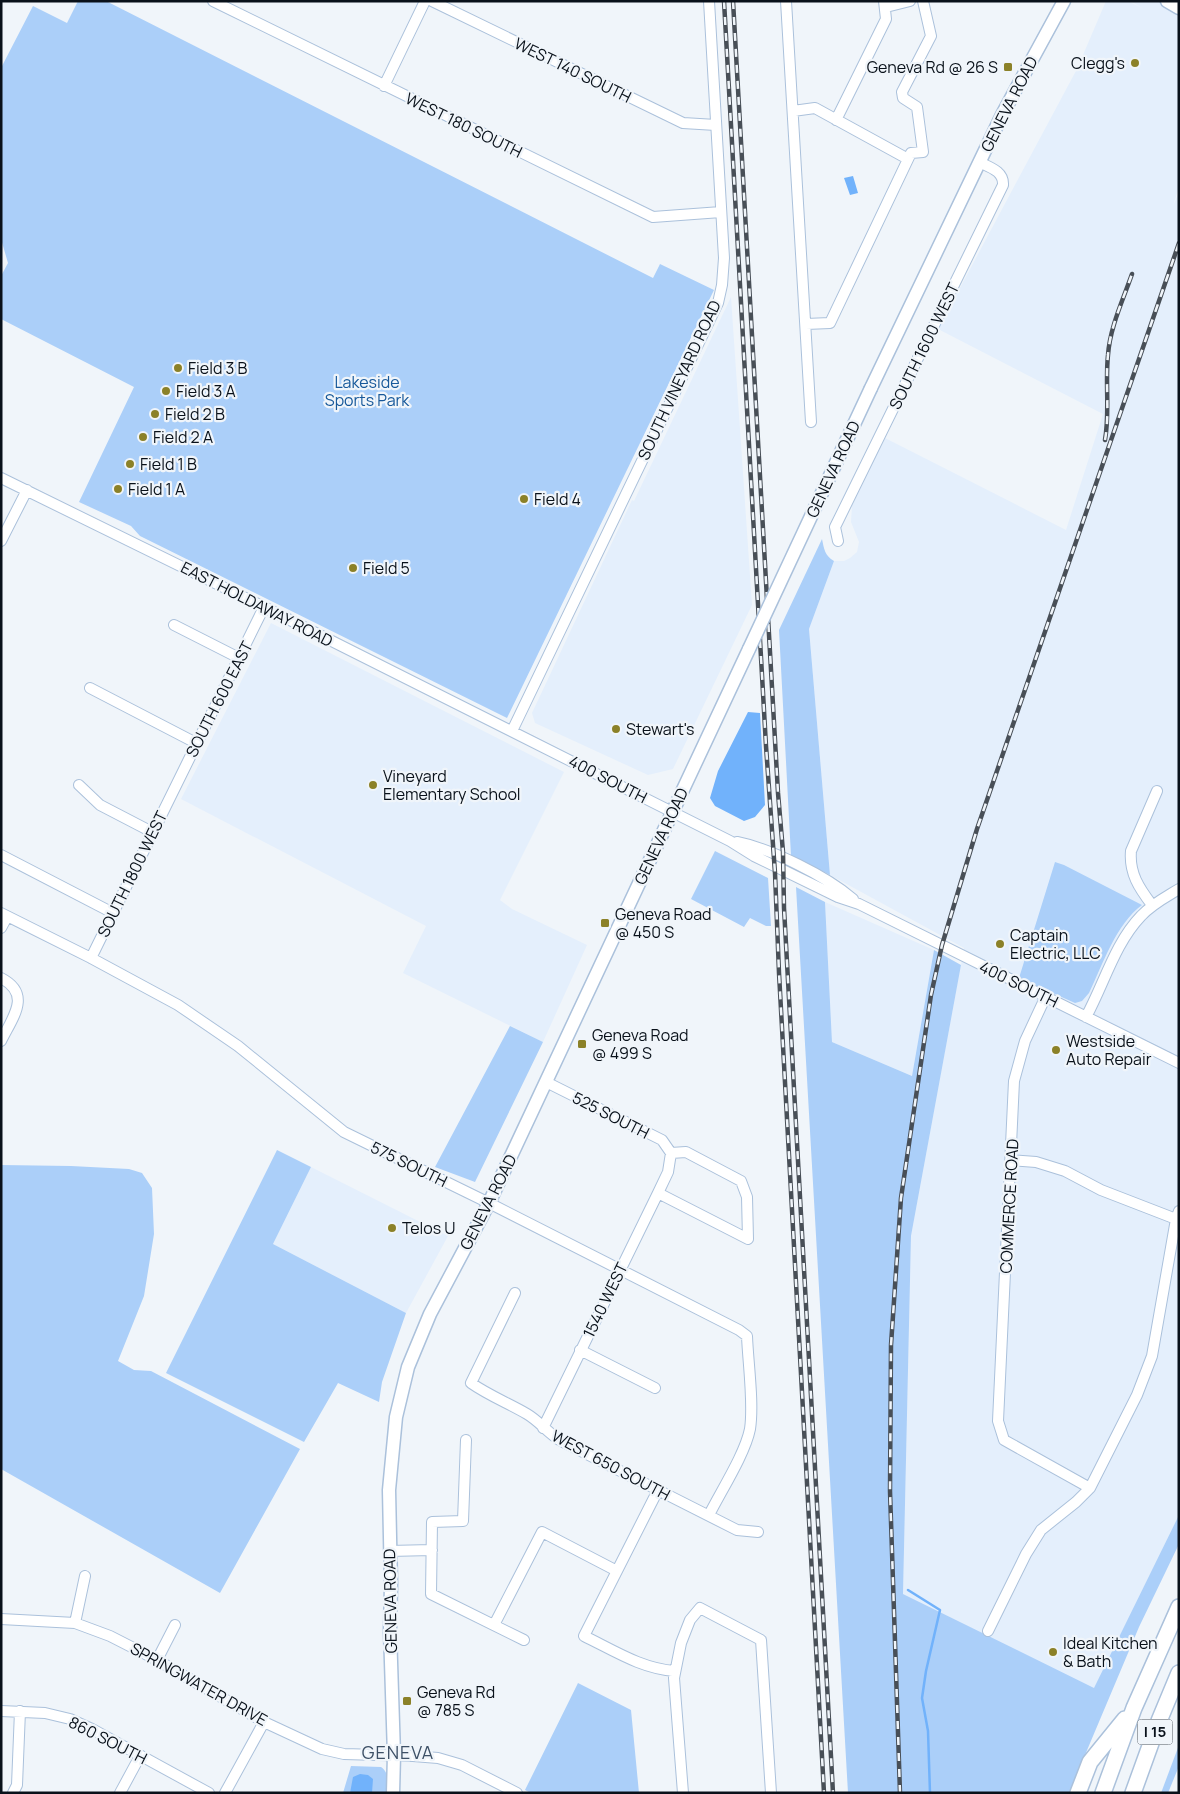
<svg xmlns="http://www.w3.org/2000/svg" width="1180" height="1794" viewBox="0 0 1180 1794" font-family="Manrope,sans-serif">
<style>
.built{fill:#e4effc}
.green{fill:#abcff9}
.water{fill:#71b2fb}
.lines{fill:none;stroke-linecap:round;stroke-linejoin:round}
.stream{stroke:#71b2fb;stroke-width:2.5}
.minor-casing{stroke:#abc1db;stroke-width:12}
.major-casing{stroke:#abc1db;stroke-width:15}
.highway-casing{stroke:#abc1db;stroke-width:18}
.minor{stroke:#fff;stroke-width:10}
.major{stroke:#fff;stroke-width:12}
.highway{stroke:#fff;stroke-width:15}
.rail-casing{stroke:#484f57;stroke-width:4.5}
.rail{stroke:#f0f5fa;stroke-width:2.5;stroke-dasharray:8;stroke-linecap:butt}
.major-bridge-casing{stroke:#abc1db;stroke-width:15;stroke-linecap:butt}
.major-bridge{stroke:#fff;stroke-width:12}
.poi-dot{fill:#8b8128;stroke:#f0f5fa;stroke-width:2}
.labels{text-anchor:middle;stroke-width:4.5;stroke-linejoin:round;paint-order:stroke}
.shield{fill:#f0f5fa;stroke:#4e555d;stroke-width:1}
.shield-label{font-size:15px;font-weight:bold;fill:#09111a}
.poi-label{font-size:16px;fill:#09111a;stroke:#f0f5fa;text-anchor:start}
.street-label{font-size:16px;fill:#09111a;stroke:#f0f5fa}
.park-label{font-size:16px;fill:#16589a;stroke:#f0f5fa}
.neighbourhood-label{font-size:18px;letter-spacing:1px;fill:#3d5066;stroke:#f0f5fa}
</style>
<rect width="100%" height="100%" fill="#f0f5fa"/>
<path class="built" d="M1106 1H1128L1144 9 1130 1H1179V187L1173 206 1179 192V1515L1094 1689 903 1594 911 1236 964 948 830 875 809 629 834 561H844L850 558 857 552 859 542 851 522 852 505 885 438 1066 530 1103 414 938 329 1077 69Z
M731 297 752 605 673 769 648 775 535 723 532 713 632 500 634 501Z
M271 623 564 772 500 900 512 909 587 945 543 1042 403 973 426 926 181 799Z
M825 902 934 950 912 1076 832 1042Z
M311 1167 448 1236 406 1313 273 1244Z"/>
<path class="green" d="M78 1H106L653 278 660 264 714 290 507 718 140 536 131 526 79 502 134 387 1 319V276L8 263 1 239V68L33 6 67 23Z
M822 539C824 549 825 556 834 561L809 629 830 875 791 856 779 630Z
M715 851 768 878 771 926H766L750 918 744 927 691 899Z
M1055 862 1064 865 1142 905C1116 924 1103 964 1089 993L1082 1001 1075 1003 1019 978Z
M796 887 825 902 832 1042 912 1076 934 950 961 965 911 1236 903 1594 1094 1688 1179 1515V1544L1139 1627 1077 1774 1070 1793H848Z
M510 1026 543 1042 475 1182 435 1167Z
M277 1150 311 1167 273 1244 406 1313 382 1382 379 1402 338 1383 304 1442 166 1373Z
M1 1165 71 1166 129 1169 142 1173 152 1188 154 1234 144 1296 118 1361 134 1370 151 1371 300 1449 220 1593 1 1469Z
M578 1683 631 1710 639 1793H531L525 1790Z
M1179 1745V1766L1168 1793H1161Z
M351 1766 381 1767C390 1773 387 1783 386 1793H343Z"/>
<path class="water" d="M853 176 858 193 850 195 844 178Z
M748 712 760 713 765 805 755 817 744 821 715 806 710 798 718 771Z
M360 1774 368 1775 373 1779 372 1793H350L353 1777Z"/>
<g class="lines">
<path class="stream" d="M908 1590 940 1610 926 1671 922 1698 928 1731 930 1793"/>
<g class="minor-casing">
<path id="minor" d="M213 1 653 217 721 212
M432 1 683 123 716 125
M786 1 811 422
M886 7 910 1
M384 86 425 1
M793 111 815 108 908 159
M836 120 886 19 884 1
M806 324 830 323 911 153 923 152 917 107 903 98 902 92 931 36 923 1
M1 478 264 607 730 841 754 856 838 897 859 904 1179 1063
M1 541 27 490
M838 541 835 527 1003 185C1004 171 989 167 979 162
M174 625 239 658
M90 688 196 743
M512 731 718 303 722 285 724 258 709 1
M79 785 100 805 152 832
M737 842C772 849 826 876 853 899
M1 855 113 913
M1152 905C1139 888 1129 873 1131 851L1157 791
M1 913 91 958 178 1005 238 1046 344 1132 489 1203 739 1330 747 1336C748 1363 754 1403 750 1429 745 1454 721 1491 709 1515
M1 928 7 917
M91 958 264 607
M1 978C32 994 13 1017 1 1041
M1046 996 1025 1041 1014 1081 998 1421 1004 1440 1090 1488
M1086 1017C1104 984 1115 943 1141 916 1152 904 1166 897 1179 889
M1011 1160 1036 1162 1065 1171 1101 1190 1176 1219
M658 1193 748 1239 747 1197 741 1181 686 1152 671 1153
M515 1293 471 1383C488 1395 508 1403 527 1414 539 1421 548 1433 561 1441L737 1530 758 1532
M580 1350 655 1388
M543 1428 658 1193 668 1172 671 1153 662 1140 546 1082
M466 1440 463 1521 432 1522 431 1594 524 1640
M658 1490 584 1636C613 1650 642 1669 675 1671
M389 1551 432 1550
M1 1619 75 1623 110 1636 157 1660 264 1722 322 1749 344 1754 413 1756 438 1758 462 1765 517 1793
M75 1623 85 1576
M494 1625 542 1532 617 1571
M988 1631 1026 1554 1041 1530 1076 1502 1090 1488 1137 1395 1152 1356 1176 1219 1179 1211
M157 1660 175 1625
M1 1711 45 1713 70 1719 92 1729 209 1793
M13 1793 17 1785 20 1711
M120 1793 140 1756
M225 1793 264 1722
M683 1793 674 1678 681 1643 690 1620 700 1608 761 1640 771 1793"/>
</g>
<g class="major-casing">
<path id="major" d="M1167 1 1179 8
M871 388 1003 113 1064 1
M393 1793 394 1755 390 1631 391 1584 389 1490 396 1417 408 1367 430 1314 489 1203 749 649"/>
</g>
<g class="highway-casing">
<path id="highway" d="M1078 1793 1090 1762 1125 1719
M1103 1793 1134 1708 1179 1607
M1133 1793 1159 1721 1179 1673"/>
</g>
<use href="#minor" class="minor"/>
<use href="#major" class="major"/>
<use href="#highway" class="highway"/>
<g class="rail-casing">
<path id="rail" d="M724 1 766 746 775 873 779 973 824 1793
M733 1 778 793 783 852 784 908 833 1793
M1105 440C1110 412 1105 383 1108 355 1110 327 1123 300 1132 274
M900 1793 890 1491 891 1345 901 1198 931 995 942 945 977 829 1179 243"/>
</g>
<use href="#rail" class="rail"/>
<g class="major-bridge-casing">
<path id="major-bridge" d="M749 649 871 388"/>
</g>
<use href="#major-bridge" class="major-bridge"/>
</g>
<g class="poi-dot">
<circle cx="1135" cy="63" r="5"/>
<rect x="1003" y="62" width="10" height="10" rx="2.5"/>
<circle cx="178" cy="368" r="5"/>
<circle cx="166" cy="391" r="5"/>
<circle cx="155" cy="414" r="5"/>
<circle cx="143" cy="437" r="5"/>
<circle cx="130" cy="464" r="5"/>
<circle cx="118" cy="489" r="5"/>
<circle cx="524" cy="499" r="5"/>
<circle cx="353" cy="568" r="5"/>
<circle cx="616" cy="729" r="5"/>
<circle cx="373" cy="785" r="5"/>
<rect x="600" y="918" width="10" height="10" rx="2.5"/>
<circle cx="1000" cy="944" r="5"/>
<rect x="577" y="1039" width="10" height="10" rx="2.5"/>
<circle cx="1056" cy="1050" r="5"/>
<circle cx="392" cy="1228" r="5"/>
<circle cx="1053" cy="1652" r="5"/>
<rect x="402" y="1696" width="10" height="10" rx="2.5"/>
</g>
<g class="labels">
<rect class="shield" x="1137.5" y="1719.5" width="35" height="25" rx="4"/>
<g class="shield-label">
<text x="1155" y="1737">I 15</text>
</g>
<g class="poi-label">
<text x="1125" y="69" text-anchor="end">Clegg's</text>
<text x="998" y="73" text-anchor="end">Geneva Rd @ 26 S</text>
<text x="188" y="374">Field 3 B</text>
<text x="176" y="397">Field 3 A</text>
<text x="165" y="420">Field 2 B</text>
<text x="153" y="443">Field 2 A</text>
<text x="140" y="470">Field 1 B</text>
<text x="128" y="495">Field 1 A</text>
<text x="534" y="505">Field 4</text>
<text x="363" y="574">Field 5</text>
<text x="626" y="735">Stewart's</text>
<text x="383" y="782">Vineyard<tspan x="383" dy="18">Elementary School</tspan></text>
<text x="615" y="920">Geneva Road<tspan x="615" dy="18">@ 450 S</tspan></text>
<text x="1010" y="941">Captain<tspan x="1010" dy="18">Electric, LLC</tspan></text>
<text x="592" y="1041">Geneva Road<tspan x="592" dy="18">@ 499 S</tspan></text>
<text x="1066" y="1047">Westside<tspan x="1066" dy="18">Auto Repair</tspan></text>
<text x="402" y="1234">Telos U</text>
<text x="1063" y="1649">Ideal Kitchen<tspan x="1063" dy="18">&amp; Bath</tspan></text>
<text x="417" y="1698">Geneva Rd<tspan x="417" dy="18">@ 785 S</tspan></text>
</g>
<g class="street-label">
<text transform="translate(573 70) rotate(26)" y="6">WEST 140 SOUTH</text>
<text transform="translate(1009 104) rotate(-63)" y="6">GENEVA ROAD</text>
<text transform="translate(464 125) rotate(26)" y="6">WEST 180 SOUTH</text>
<text transform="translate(924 346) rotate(-64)" y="6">SOUTH 1600 WEST</text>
<text transform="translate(679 380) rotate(-65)" y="6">SOUTH VINEYARD ROAD</text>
<text transform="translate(833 469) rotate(-65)" y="6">GENEVA ROAD</text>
<text transform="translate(257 604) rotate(27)" y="6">EAST HOLDAWAY ROAD</text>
<text transform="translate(219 699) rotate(-63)" y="6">SOUTH 600 EAST</text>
<text transform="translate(608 779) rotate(27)" y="6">400 SOUTH</text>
<text transform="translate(661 836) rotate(-65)" y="6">GENEVA ROAD</text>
<text transform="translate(132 874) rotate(-64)" y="6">SOUTH 1800 WEST</text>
<text transform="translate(1019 984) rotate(26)" y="6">400 SOUTH</text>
<text transform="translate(611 1115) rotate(27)" y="6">525 SOUTH</text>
<text transform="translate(409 1164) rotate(26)" y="6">575 SOUTH</text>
<text transform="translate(488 1202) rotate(-63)" y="6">GENEVA ROAD</text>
<text transform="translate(1009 1206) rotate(-87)" y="6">COMMERCE ROAD</text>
<text transform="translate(605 1300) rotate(-64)" y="6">1540 WEST</text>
<text transform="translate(611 1465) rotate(28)" y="6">WEST 650 SOUTH</text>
<text transform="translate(390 1601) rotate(-91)" y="6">GENEVA ROAD</text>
<text transform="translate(199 1684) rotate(29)" y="6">SPRINGWATER DRIVE</text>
<text transform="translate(108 1740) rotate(27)" y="6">860 SOUTH</text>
</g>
<g class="park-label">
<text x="367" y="388">Lakeside<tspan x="367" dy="18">Sports Park</tspan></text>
</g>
<g class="neighbourhood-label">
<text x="398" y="1759">GENEVA</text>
</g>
</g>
<rect width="1180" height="1794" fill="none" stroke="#09111a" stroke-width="5"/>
</svg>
